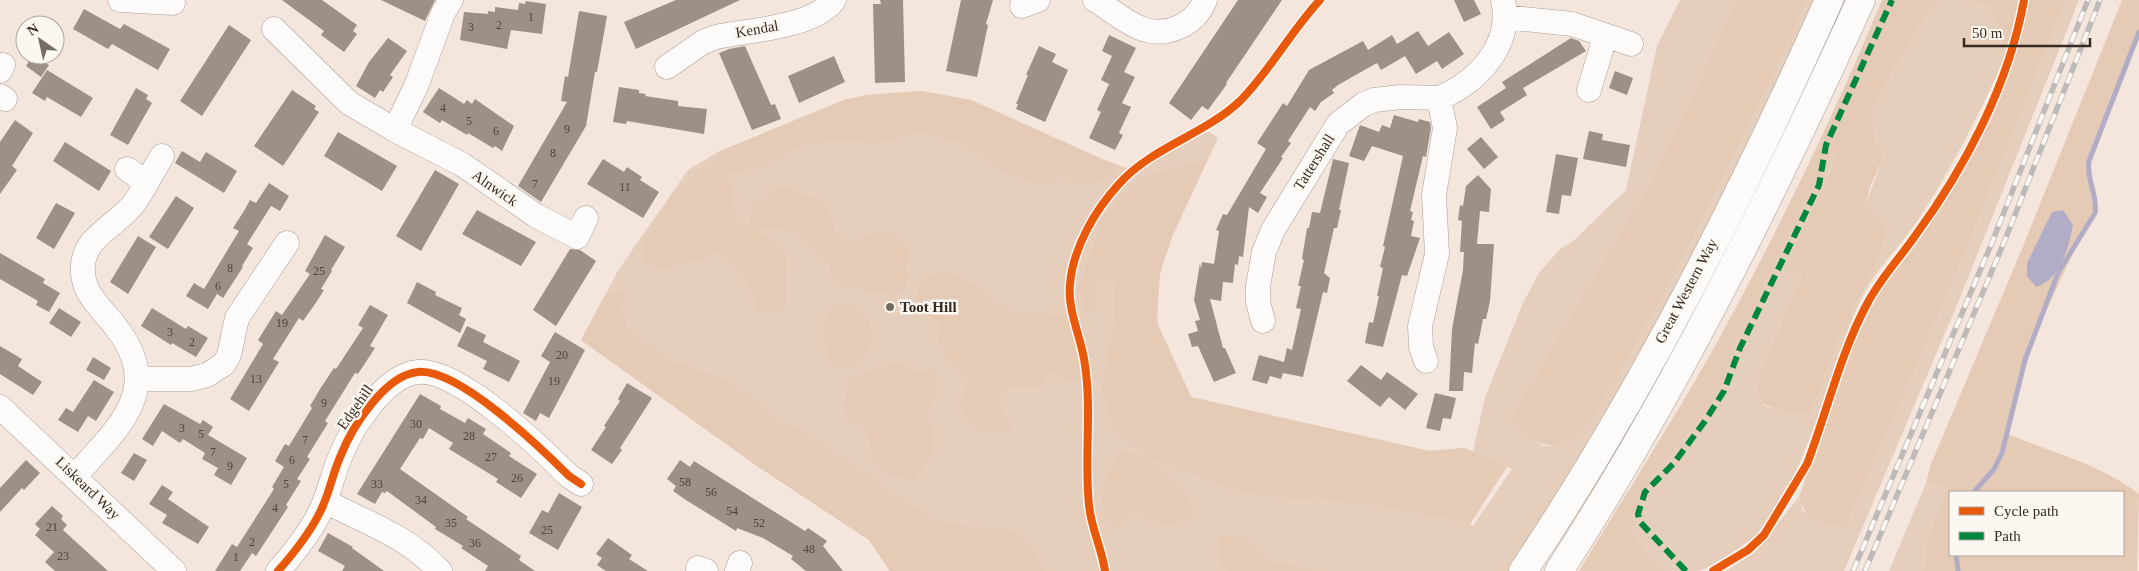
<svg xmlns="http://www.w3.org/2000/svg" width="2139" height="571" viewBox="0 0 2139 571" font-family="'Times New Roman',serif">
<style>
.green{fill:#e5cebc;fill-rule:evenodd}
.forest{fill:#e5cab6;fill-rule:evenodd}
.water{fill:#b2adc6}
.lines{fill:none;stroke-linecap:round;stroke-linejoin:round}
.stream{stroke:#b2adc6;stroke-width:5}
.building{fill:#9d9087}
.minor-casing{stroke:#a99d95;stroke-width:25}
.major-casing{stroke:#a99d95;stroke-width:29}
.minor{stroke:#fdfbfa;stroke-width:24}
.major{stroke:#fdfbfa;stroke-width:28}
.rail-casing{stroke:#bebab7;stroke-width:5.5}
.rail{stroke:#fdf7f2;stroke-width:4;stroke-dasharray:11;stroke-linecap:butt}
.quiet{stroke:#00873e;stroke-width:6;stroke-dasharray:12 6;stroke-linecap:butt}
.cycleway-casing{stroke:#fdf7f2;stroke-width:11}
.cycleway{stroke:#e8590c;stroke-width:8}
.poi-dot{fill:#786c62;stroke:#fdf7f2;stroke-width:2}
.labels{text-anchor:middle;stroke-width:5;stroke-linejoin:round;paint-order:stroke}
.number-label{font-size:12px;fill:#50443a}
.street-label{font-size:15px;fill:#362a21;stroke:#fdf7f2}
.poi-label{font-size:15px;font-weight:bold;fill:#362a21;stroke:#fdf7f2;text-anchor:start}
</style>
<rect width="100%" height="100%" fill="#f4e6dc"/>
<path class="green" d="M1680 0H1737L1648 188 1522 432 1543 446H1561L1594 418 1676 272 1764 94 1808 0H1815L1704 235 1597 434 1511 571H890L869 540 757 466 581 340 619 269 688 170 718 152 844 100 867 95 921 91 971 100 1091 155 1126 168 1156 158 1208 131 1218 138 1173 235 1160 273 1157 322 1191 397 1429 451 1464 448 1473 452 1485 397 1523 303 1539 273 1561 248 1571 243 1626 190 1657 46ZM1507 467 1512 469 1473 526 1470 524Z
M1944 0H1965L1991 7 2006 55C1980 112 1952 169 1917 221 1899 248 1874 271 1860 301 1825 377 1812 469 1756 535 1751 541 1706 570 1699 571 1689 571 1676 571 1665 571 1654 558 1634 543 1633 525 1631 488 1693 434 1713 402 1723 386 1729 367 1734 349L1827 160 1833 156V162L1787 267 1801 276 1760 373 1756 392 1763 405 1792 415 1811 414 1840 337 1865 206 1884 156 1875 139 1871 112 1880 92 1931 8Z
M2065 0H2079L1959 300 1844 571H1726L1754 553 1799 497 1803 511 1848 520C1926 349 1998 176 2065 0Z
M1926 483 1948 487 1927 542 1924 571H1889Z"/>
<path class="forest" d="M1737 0H1808L1764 94 1676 272 1594 418 1561 446C1536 446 1525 438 1512 417L1648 188Z
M1882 0H1944L1931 8 1880 92 1871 112 1875 139 1884 156 1871 185 1865 206 1887 225 1881 252 1840 337 1811 414 1792 415 1763 404 1756 392 1760 373 1801 276 1786 267 1833 163V156L1827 160 1734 349C1729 367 1723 386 1713 402 1693 434 1631 488 1633 525 1634 543 1654 558 1665 571H1579C1631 485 1687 400 1734 311 1788 210 1838 106 1882 0Z
M1965 0H2065C1998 176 1926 349 1848 520L1843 527C1820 524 1806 521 1799 497L1850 352 1880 289 1913 248 1958 178 1990 119 2010 68 1991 7Z
M2122 0H2139V32L2089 160 2097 202 2037 330 2006 433C2051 453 2099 463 2139 494L2137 571H1924L1927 542 1947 487 1926 483 1931 464 2024 244ZM1950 492H2123V555H1950Z
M921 91 971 100 1118 166 1108 178 1083 186 1065 176 1048 183H1029L995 167 968 145 921 133 879 143 843 141 814 143 794 149 761 167 722 175C736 186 735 202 736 219L782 247 787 256 786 303 770 315 757 311C753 290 738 264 720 254 697 257 652 284 640 252L672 195 689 180 718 160V152L844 100 867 95Z
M1208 158C1185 209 1152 262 1157 320 1159 333 1185 381 1191 397L1429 451 1464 448 1507 466 1470 524 1368 504H1344L1321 498 1292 499 1250 494 1154 460 1113 429 1101 389 1114 320 1115 278 1098 282 1095 309 1085 312 1077 289 1106 212 1144 177Z
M789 187 799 194 819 199 826 209 837 234 847 246 865 235 880 230C892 234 909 240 908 255 907 264 905 267 909 275L905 289 890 296 842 287 834 280 829 265 796 234 783 228 758 227 749 223 752 206 777 188Z
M949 272 976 286 1002 306 1014 311 1048 313 1069 318 1075 337 1083 377C1071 382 1065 382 1056 372H1051L1039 387H1008L994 398 1010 424 1007 431C986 439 960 427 960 401 960 393 967 388 969 380 955 372 942 351 937 336 936 331 938 325 939 320L927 315 917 298C920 274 926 274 949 272Z
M623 291V311L627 328 661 356 726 380 782 423 803 431 868 475 882 488 940 522 976 527 1006 528 1026 539 1047 571H890L869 540 757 466 581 340 606 294Z
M850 302 866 316 875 337 862 359 846 370 831 364C822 339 816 328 834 305Z
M892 362 917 370H930L939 382C938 395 931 400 928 411 926 420 934 425 935 433 937 451 922 470 912 482 900 479 880 474 874 462 868 450 871 439 864 427L852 424 844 409 847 382C860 370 877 370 892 362Z
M1126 451C1156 460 1179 483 1195 509L1181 523 1163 526 1130 510 1116 527C1089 511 1107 474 1118 453Z
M1235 534 1249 539 1272 562 1323 571H1226C1217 559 1214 550 1220 537Z"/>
<path class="water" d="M2063 210 2073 225C2069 247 2060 280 2036 287L2027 276V263L2052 212Z"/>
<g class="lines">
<path class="stream" d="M1974 492 1994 469 2002 453 2025 360 2058 273 2095 213C2098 194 2086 180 2089 161L2139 32
M1956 555 1958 571"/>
</g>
<path class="building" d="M282 0H322L357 25 353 31 357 34 344 52 321 35 324 31Z
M381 0H435L425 21Z
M676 0H740L636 49 624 22Z
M880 0H903L905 82 875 83 873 4H881Z
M961 0H993L986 24 988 25 977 77 946 71Z
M1238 0H1282L1226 83 1227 84 1208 110 1202 106 1191 120 1169 103Z
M1454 0H1474L1481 14 1464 22Z
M526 1 546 4 542 34 511 30 507 49 460 40 464 12 488 14V11L495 12V7L518 10 519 3 525 4Z
M84 9 120 29 124 24 170 49 158 70 112 44 108 49 73 29Z
M579 11 607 16 597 72H595L586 126 541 202 518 186 567 102 561 101 565 76 568 77Z
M229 25 251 40 202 116 180 101Z
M1418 31 1428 46 1449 32 1464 54 1442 69 1437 61 1416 74 1405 56 1381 70 1377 63 1338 85 1332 90 1334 93 1321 102 1315 111 1310 107 1288 141 1291 143 1281 157 1283 158 1260 193 1267 197 1258 213 1249 207 1243 257 1239 256 1238 265 1235 264 1233 283 1223 282 1221 301 1210 299 1223 348H1225L1236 373 1214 382 1198 346 1192 347 1188 334 1198 331 1195 321 1200 320 1194 300 1200 263 1201 269 1202 262 1214 264 1219 231 1216 230 1223 214 1227 215 1266 149 1257 143 1283 103 1287 106 1309 70 1363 41 1368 50 1392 35 1397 44Z
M1109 35 1136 48 1124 72 1135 77 1122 103 1131 107 1119 133 1123 135 1115 150 1089 138 1101 112 1097 110 1109 84 1101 80 1112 56 1102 51Z
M388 38 407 51 390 75 393 77 383 92 380 90 375 98 356 86 369 62Z
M1571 38 1579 41 1586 51 1523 88 1527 95 1500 112 1505 120 1491 129 1477 107 1506 88 1502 82Z
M745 46 771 105 775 104 781 119 752 130 719 53 729 49Z
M1039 46 1056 54 1052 62 1068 70 1045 122 1016 109 1018 104H1016L1028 75H1026Z
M33 55 49 65 41 77 26 66Z
M834 56 845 82 799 103 788 76Z
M47 70 93 98 81 117 47 97 45 101 32 93Z
M1615 71 1633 78 1627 95 1609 88Z
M619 87 639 90V93L646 94 645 96 678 101V106L707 109 704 134 627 121 626 124 613 122Z
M136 88 148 95 146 99 152 103 128 145 110 135Z
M439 88 464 104 467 100 472 104 475 99 514 126 502 151 495 146 493 148 468 133 467 135 442 120 440 123 423 112Z
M292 90 316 106 314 109 319 112 283 166 254 146Z
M1394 115 1418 122 1419 119 1430 122 1431 128 1426 157 1423 156 1410 211 1413 212 1411 220 1414 221 1411 236 1420 238 1407 276 1402 275 1383 347 1365 343 1369 322 1373 323 1379 296H1377L1383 268 1380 267 1385 247 1383 246 1403 156 1372 146 1364 161 1349 156 1360 125 1379 132 1382 125 1390 128Z
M15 120 33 133 12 166 17 170 0 194V142Z
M1589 131 1603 134 1602 140 1630 145 1626 167 1583 159Z
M338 132 397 166 382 191 324 156Z
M1481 137 1498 157 1484 169 1467 149Z
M65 142 111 171 99 191 53 161Z
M182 151 200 162 206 152 237 171 224 193 175 163Z
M1556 154 1578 158 1571 196 1562 195 1559 214 1546 212Z
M603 159 624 172 627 167 642 177 640 180 659 192 643 218 587 184Z
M1333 159 1349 163 1339 210H1341L1337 228H1334L1324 273 1330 278 1327 293 1323 292 1303 377 1283 373 1281 379 1270 376 1267 384 1252 380 1259 355 1284 362 1287 348 1292 350 1301 309 1296 308 1301 286H1298L1304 260 1302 259 1307 228H1309L1312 212 1320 213Z
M435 170 459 184 421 251 396 236Z
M1478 175 1491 189 1489 212 1480 211 1477 244H1494L1490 301 1486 319H1483L1478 344 1475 343 1472 373 1464 372 1463 391H1449L1452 329 1463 270 1464 252H1460L1462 221 1458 220 1460 205 1463 206 1466 186Z
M269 183 289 196 280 211 271 206 247 244 253 248 242 266 243 267 223 298 217 294 208 309 186 296 194 283 204 289 239 231 233 228 244 211 250 200 256 203Z
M176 196 194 208 168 249 149 237Z
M56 203 75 213 54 249 36 238Z
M477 210 536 242 521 266 462 234Z
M325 235 345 247 331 270 332 271 321 289 324 290 315 304 303 321 299 318 273 359 279 362 249 411 230 399 263 344 258 340 276 311 282 315 310 274 305 271Z
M138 236 156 247 128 294 110 282Z
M570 249 580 250 596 261 556 326 533 310Z
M0 253 45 279 43 283 60 293 49 312 36 305 38 301 0 279Z
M417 282 436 292 435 295 462 308 459 315 466 319 460 333 407 303Z
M370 305 388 315 370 346 375 348 358 374 355 373 325 421 328 423 307 457 310 459 297 479 301 481 286 505 288 507 256 556 252 553 240 571H215L232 544 237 547 274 489 272 487 284 467 275 461 285 444 289 446 312 408 310 406 320 389 334 368 336 369 363 328 358 325Z
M59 308 81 322 71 337 49 323Z
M152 308 186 329 188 326 208 338 196 357 172 343 171 345 141 326Z
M467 326 486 335 483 342 520 361 509 382 483 369 487 361 457 346Z
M555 332 585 350 549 418 540 413 536 421 523 413 550 362 541 356Z
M0 346 22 359 18 366 42 382 33 395 0 374Z
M93 357 111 368 104 380 86 370Z
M1361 365 1381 380 1387 372 1418 394 1405 410 1389 397 1380 407 1347 381Z
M94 380 114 392 96 421 88 416 78 432 58 420 66 408 73 412Z
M627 383 652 398 620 448 622 450 612 464 591 450 606 427 604 426 620 401 618 399Z
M1435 393 1456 398 1451 419 1443 418 1440 431 1426 428Z
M420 394 441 406 440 409 465 423 468 418 486 429 483 434 511 453 509 456 537 474 521 498 496 482 498 479 449 449 453 443 429 428 423 439 420 438 400 469 468 517 466 519 521 556 519 560 535 571H485L488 566 461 548 463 546 435 529 436 527 387 491 385 493 382 492 375 504 357 494Z
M164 404 200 424 203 420 213 427 208 435 247 458 231 485 214 475 218 468 202 459 205 453 183 439 180 443 162 431 153 446 142 439Z
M134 453 147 460 134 481 121 473Z
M26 460 40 473 24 490 22 488 0 512V488Z
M680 460 690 467 694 461 805 531 808 528 827 541 823 546 843 571H806L791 559 793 556 763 538 737 528 736 531 686 500 673 491 676 486 667 479Z
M162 485 173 492 168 499 209 527 198 544 162 523 167 515 149 504Z
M559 493 582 507 558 550 529 533 542 510 548 513Z
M52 506 63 516 61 519 67 525 63 530 108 571H55L45 562 54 552 35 535 40 529 35 524Z
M328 533 353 547 352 548 384 571H342L345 566 318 551Z
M608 538 632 555 629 559 648 571H606L597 565 602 558 596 554Z"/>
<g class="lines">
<g class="minor-casing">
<path id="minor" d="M120 0 173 3
M1095 0C1122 16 1145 43 1179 27 1191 22 1200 13 1205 0
M1022 6 1038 0
M1505 17 1572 24 1631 44
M274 29 349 103 395 130 463 165 535 215 577 237 586 218
M667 67 703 42 716 37C749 30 812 28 834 0
M0 71 3 65
M1589 90 1605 37
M0 96 5 99
M395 130 417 84 443 13 451 0
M127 169 146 182
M1263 321 1258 302V286L1264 252 1273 230 1338 124 1364 104 1374 100 1401 97 1439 98
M1426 361 1421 347 1420 326 1437 254 1434 195 1445 128 1439 98C1478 82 1513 45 1503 0
M137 379H191L207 375 224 364 229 355 237 318 287 243
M0 407 174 571
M75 476C125 421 168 384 106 315 93 300 81 287 83 265 85 235 120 224 135 202 145 187 153 171 162 156
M325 501C368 524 404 534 440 571
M698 568 706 571
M278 571C293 554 308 535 318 516 329 497 332 474 341 455 352 427 385 375 418 372 458 368 541 448 569 476L581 484
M737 571 740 563"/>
</g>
<g class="major-casing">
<path id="major" d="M1523 571C1643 392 1741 197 1829 0
M1559 571C1676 390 1772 196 1861 0"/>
</g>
<use href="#minor" class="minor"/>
<use href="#major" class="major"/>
<g class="rail-casing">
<path id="rail" d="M1853 571 1993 240 2088 0
M1865 571 2005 240 2100 0"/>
</g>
<use href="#rail" class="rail"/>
<path class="quiet" d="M1686 571 1640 522 1638 514 1645 492 1674 463 1705 421 1724 391 1740 348 1819 185 1826 145 1892 0"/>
<g class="cycleway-casing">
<path id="cycleway" d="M278 571C293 554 308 535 318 516 329 497 332 474 341 455 352 427 385 375 418 372 458 368 541 448 569 476L581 484
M1105 571C1102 549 1091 528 1089 505 1084 459 1092 411 1085 365 1082 339 1067 311 1070 284 1073 248 1095 210 1119 184 1152 147 1204 135 1240 101 1270 71 1291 31 1320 0
M1713 571 1748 550 1764 535 1807 464C1827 412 1840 354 1867 304 1880 279 1899 259 1915 236 1965 168 2009 84 2024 0"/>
</g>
<use href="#cycleway" class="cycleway"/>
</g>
<circle class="poi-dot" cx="890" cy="307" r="5"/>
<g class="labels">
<g class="number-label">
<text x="531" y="21">1</text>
<text x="499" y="29">2</text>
<text x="471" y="31">3</text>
<text x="443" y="112">4</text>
<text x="469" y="125">5</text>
<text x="567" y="133">9</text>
<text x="496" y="135">6</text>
<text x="553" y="157">8</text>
<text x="535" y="188">7</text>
<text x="625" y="191">11</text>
<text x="230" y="272">8</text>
<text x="319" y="275">25</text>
<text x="218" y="290">6</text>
<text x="282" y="327">19</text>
<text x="170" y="336">3</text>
<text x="192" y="346">2</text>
<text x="562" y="359">20</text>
<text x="256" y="383">13</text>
<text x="554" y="385">19</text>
<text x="324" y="407">9</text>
<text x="416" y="428">30</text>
<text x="182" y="432">3</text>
<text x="201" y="438">5</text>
<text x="469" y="440">28</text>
<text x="305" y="444">7</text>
<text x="213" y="456">7</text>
<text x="491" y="461">27</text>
<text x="292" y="464">6</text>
<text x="230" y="470">9</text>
<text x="517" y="482">26</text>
<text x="685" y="486">58</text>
<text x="286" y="488">5</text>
<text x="377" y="488">33</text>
<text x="711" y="496">56</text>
<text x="421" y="504">34</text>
<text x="275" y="512">4</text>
<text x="732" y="515">54</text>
<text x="451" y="527">35</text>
<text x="759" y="527">52</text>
<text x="52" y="531">21</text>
<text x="547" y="534">25</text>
<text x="252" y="546">2</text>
<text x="475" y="547">36</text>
<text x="809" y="553">48</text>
<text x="63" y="560">23</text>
<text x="236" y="561">1</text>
</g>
<g class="street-label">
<text transform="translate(757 29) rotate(-10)" y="5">Kendal</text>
<text transform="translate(1314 162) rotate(-58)" y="5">Tattershall</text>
<text transform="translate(495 188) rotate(35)" y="5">Alnwick</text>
<text transform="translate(1686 291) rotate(-62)" y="5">Great Western Way</text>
<text transform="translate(355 407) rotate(-55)" y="5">Edgehill</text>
<text transform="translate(88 488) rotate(44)" y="5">Liskeard Way</text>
</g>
<g class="poi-label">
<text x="900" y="312">Toot Hill</text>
</g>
</g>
<rect x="1949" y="491" width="175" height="65" fill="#fdf7f2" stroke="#ada59e"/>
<rect x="1959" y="507" width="25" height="8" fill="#e8590c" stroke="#ada59e"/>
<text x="1994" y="516" font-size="15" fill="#362a21">Cycle path</text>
<rect x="1959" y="532" width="25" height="8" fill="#00873e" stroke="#ada59e"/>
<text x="1994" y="541" font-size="15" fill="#362a21">Path</text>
<g transform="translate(40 40) rotate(326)"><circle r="24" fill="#fdf7f2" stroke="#ada59e"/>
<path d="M0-4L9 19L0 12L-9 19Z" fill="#786c62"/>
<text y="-8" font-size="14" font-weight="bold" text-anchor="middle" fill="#362a21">N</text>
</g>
<path d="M1964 38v8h126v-8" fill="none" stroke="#362a21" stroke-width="2.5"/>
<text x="1972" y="38" font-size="15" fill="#362a21" stroke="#fdf7f2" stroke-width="4" paint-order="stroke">50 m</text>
</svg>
